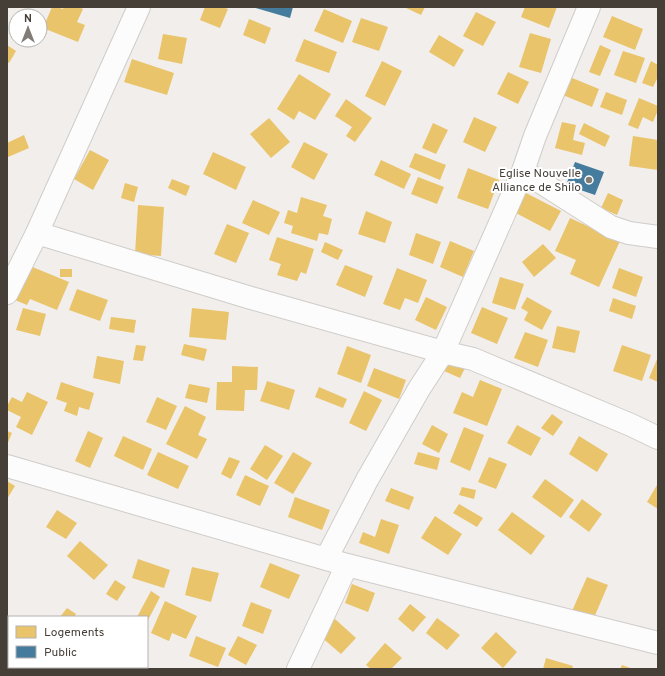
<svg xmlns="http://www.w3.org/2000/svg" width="665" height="676" viewBox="0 0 665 676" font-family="Overpass,sans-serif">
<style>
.homes{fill:#e9c46a}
.public{fill:#457b9d}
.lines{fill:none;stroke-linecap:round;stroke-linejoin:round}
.minor-casing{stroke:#cfccc9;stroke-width:24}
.tertiary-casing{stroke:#cfccc9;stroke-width:24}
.minor{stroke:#fdfcfc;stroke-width:22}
.tertiary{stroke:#fdfcfc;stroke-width:22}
.poi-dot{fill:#827c77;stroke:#fff;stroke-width:1.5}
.labels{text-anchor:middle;stroke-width:4;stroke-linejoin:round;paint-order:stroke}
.poi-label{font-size:12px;fill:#463f38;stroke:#fff;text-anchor:end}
</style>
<rect width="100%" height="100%" fill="#f1eeeb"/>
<path class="homes" d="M52 7H57L63 9 64 7H78L83 9 77 22 85 25 78 42 43 28Z
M205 7H222L228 9 220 28 200 20Z
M404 7H425L421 15Z
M525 7H557L549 28 521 17Z
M324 9 352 21 343 43 314 31Z
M476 12 496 22 483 46 463 36Z
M612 16 643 29 635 50 603 37Z
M361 18 388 27 379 51 352 42Z
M249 19 271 28 265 44 243 35Z
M530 33 551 39 541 73 519 67Z
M163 34 187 38 182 64 158 59Z
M439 35 464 50 454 67 429 52Z
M304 39 337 52 329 73 295 61Z
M7 45 16 51 9 63 7 62Z
M600 45 611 50 600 76 589 72Z
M623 51 645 58 636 83 614 75Z
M132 59 174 73 167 95 124 82Z
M382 61 402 71 385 106 365 96Z
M651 61 658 65V77L653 87 642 83Z
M508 72 529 82 518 104 497 94Z
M299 74 331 94 315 120 299 111 294 120 277 109Z
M565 75 599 89 592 107 558 93Z
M606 92 627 100 622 115 600 107Z
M639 98 658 106V110L653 122 643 117 638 129 628 125Z
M346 99 372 118 355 142 346 136 352 127 335 116Z
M474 117 497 127 485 152 463 142Z
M269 118 290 142 271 158 250 134Z
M562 122 576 125 573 140 585 143 582 155 555 148Z
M433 123 448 130 436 154 422 148Z
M584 123 610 136 605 147 579 134Z
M24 135 29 148 8 157 7 143Z
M633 136 658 140V170L629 166Z
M304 142 328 154 314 180 291 167Z
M90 150 109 160 93 190 74 179Z
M213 152 246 167 236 190 203 174Z
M415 153 446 165 440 180 409 167Z
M381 160 411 174 404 189 374 175Z
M468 168 499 180 488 209 457 198Z
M418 177 444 187 437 204 411 194Z
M172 179 190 186 186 196 168 188Z
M125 183 138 187 134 202 121 198Z
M524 192 561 211 550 231 514 212Z
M608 193 623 200 617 215 601 208Z
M301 197 327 205 323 216 332 219 328 235 319 233 317 241 291 233 293 226 284 223 288 210 297 213Z
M253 200 280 212 269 235 242 223Z
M138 205 164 207 161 256 135 254Z
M366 211 392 222 385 243 358 234Z
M570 218 620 241 599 287 570 274 576 260 555 251Z
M227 224 249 233 236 263 214 254Z
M416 233 441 242 433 264 409 255Z
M277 237 314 249 306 274 301 272 297 281 277 275 281 264 269 260Z
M450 241 474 251 463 277 440 267Z
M325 242 343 250 338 260 321 252Z
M543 244 556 258 534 277 522 262Z
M345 265 373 276 365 297 336 285Z
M30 266 69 282 57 310 30 299 27 305 15 300Z
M397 268 427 280 418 303 405 298 400 310 383 304Z
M619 268 643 277 636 297 612 288Z
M60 269H72V277H60Z
M500 277 524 284 515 310 492 303Z
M77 289 108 300 100 321 69 310Z
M426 297 447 307 436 330 415 320Z
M527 297 552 311 542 330 524 320 528 312 521 308Z
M613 298 636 306 632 319 609 311Z
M482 307 508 318 497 344 471 333Z
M23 308 46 314 40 336 16 330Z
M192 308 229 312 226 340 189 337Z
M111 317 136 320 134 333 109 329Z
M557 326 580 331 575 353 552 348Z
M525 332 548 340 538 367 514 358Z
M184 344 207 349 204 361 181 355Z
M136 345 146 346 143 361 133 360Z
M622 345 651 355 642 381 613 371Z
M347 346 371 355 361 383 337 374Z
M97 356 124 361 120 384 93 378Z
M658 357V382L649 378Z
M449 361 465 368 460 378 444 371Z
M232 366 258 367 257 390H245L244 411 216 410 217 382H232Z
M374 368 406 380 399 399 367 386Z
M480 380 502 389 487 426 453 413 462 392 473 397Z
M267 381 295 390 289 410 260 401Z
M61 382 94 393 89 410 79 407 77 416 64 411 67 403 56 399Z
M189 384 210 388 207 403 185 398Z
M319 387 347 399 343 408 315 397Z
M364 391 382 400 366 431 349 423Z
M27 392 48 402 32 435 16 427 21 417 7 410V406L12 397 22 402Z
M157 397 177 406 166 430 146 422Z
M185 406 206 417 198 435 207 439 197 459 166 444Z
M552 414 563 422 553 436 541 428Z
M432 425 448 434 439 453 422 444Z
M517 425 541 438 531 456 507 443Z
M464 427 484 435 470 471 450 462Z
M7 431 12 433 7 445Z
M88 431 103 438 90 468 75 461Z
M123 436 152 449 143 470 114 456Z
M579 436 608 454 597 472 569 454Z
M265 445 283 456 267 480 250 469Z
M158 452 189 466 178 489 147 475Z
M293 452 312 463 293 494 274 483Z
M418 452 440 458 437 470 414 464Z
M229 457 240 461 231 479 221 474Z
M489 457 507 464 496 489 478 482Z
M245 475 269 486 260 506 236 495Z
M545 479 574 500 561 518 532 497Z
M7 481 15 486 7 499Z
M657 485 658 486V509L647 502Z
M462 487 476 490 474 499 459 495Z
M391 488 414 497 409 510 385 501Z
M295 497 330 510 322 530 288 517Z
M582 499 602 514 589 532 569 517Z
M459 504 483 518 477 527 453 513Z
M57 510 77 523 66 539 46 527Z
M512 512 545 536 531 555 498 530Z
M435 516 462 534 448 555 421 538Z
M381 519 399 525 389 554 359 543 363 532 375 537Z
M80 541 108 565 94 580 67 556Z
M138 559 170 570 164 588 132 578Z
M270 563 300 575 289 599 260 587Z
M192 567 219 573 211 602 185 595Z
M587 577 608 585 593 620 572 611Z
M115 580 126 587 117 601 106 594Z
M352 584 375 593 368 612 345 603Z
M151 591 160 597 147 622V617H137Z
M165 601 197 616 186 639 172 633 169 641 151 633Z
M251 602 272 610 263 634 242 626Z
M410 604 426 617 413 632 398 619Z
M67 608 76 614 74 617H60Z
M437 618 460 635 447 650 426 633Z
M335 619 356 638 341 654 320 636Z
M496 632 517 652 503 668 481 648Z
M196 636 226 648 218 667 189 656Z
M238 636 257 645 246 665 228 655Z
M385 643 402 658 391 669H371L366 665Z
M546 658 573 666 572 669H543Z
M622 665 633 669H620Z"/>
<path class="public" d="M252 7H293L290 18Z
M575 162 604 172 595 195 566 185Z"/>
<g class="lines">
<g class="minor-casing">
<path id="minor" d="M523 171 611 227 629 233 658 237
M37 233 251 298 443 352 473 359 631 425 658 438
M7 466 347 565 658 643
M326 559 367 480 419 389 443 352 523 171 535 136 589 7
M23 667 31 669
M298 669 347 565"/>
</g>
<g class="tertiary-casing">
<path id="tertiary" d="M7 293 37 233 139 7"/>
</g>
<use href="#minor" class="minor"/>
<use href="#tertiary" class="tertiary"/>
</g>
<circle class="poi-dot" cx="589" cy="180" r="4"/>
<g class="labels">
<g class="poi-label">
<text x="581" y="177">Eglise Nouvelle<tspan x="581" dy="14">Alliance de Shilo</tspan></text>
</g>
</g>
<rect width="665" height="676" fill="none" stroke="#463f38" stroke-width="16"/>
<rect x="8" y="616" width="140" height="52" fill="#ffffff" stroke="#b5b2af"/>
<rect x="16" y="626" width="20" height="12" fill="#e9c46a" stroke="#b5b2af"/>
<text x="44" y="636" font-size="12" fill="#463f38">Logements</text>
<rect x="16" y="646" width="20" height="12" fill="#457b9d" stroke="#b5b2af"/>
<text x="44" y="656" font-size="12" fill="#463f38">Public</text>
<g transform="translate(28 28)"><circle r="19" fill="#ffffff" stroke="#b5b2af"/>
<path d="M0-3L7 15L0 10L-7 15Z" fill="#827c77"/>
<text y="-6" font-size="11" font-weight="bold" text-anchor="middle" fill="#463f38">N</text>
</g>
</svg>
